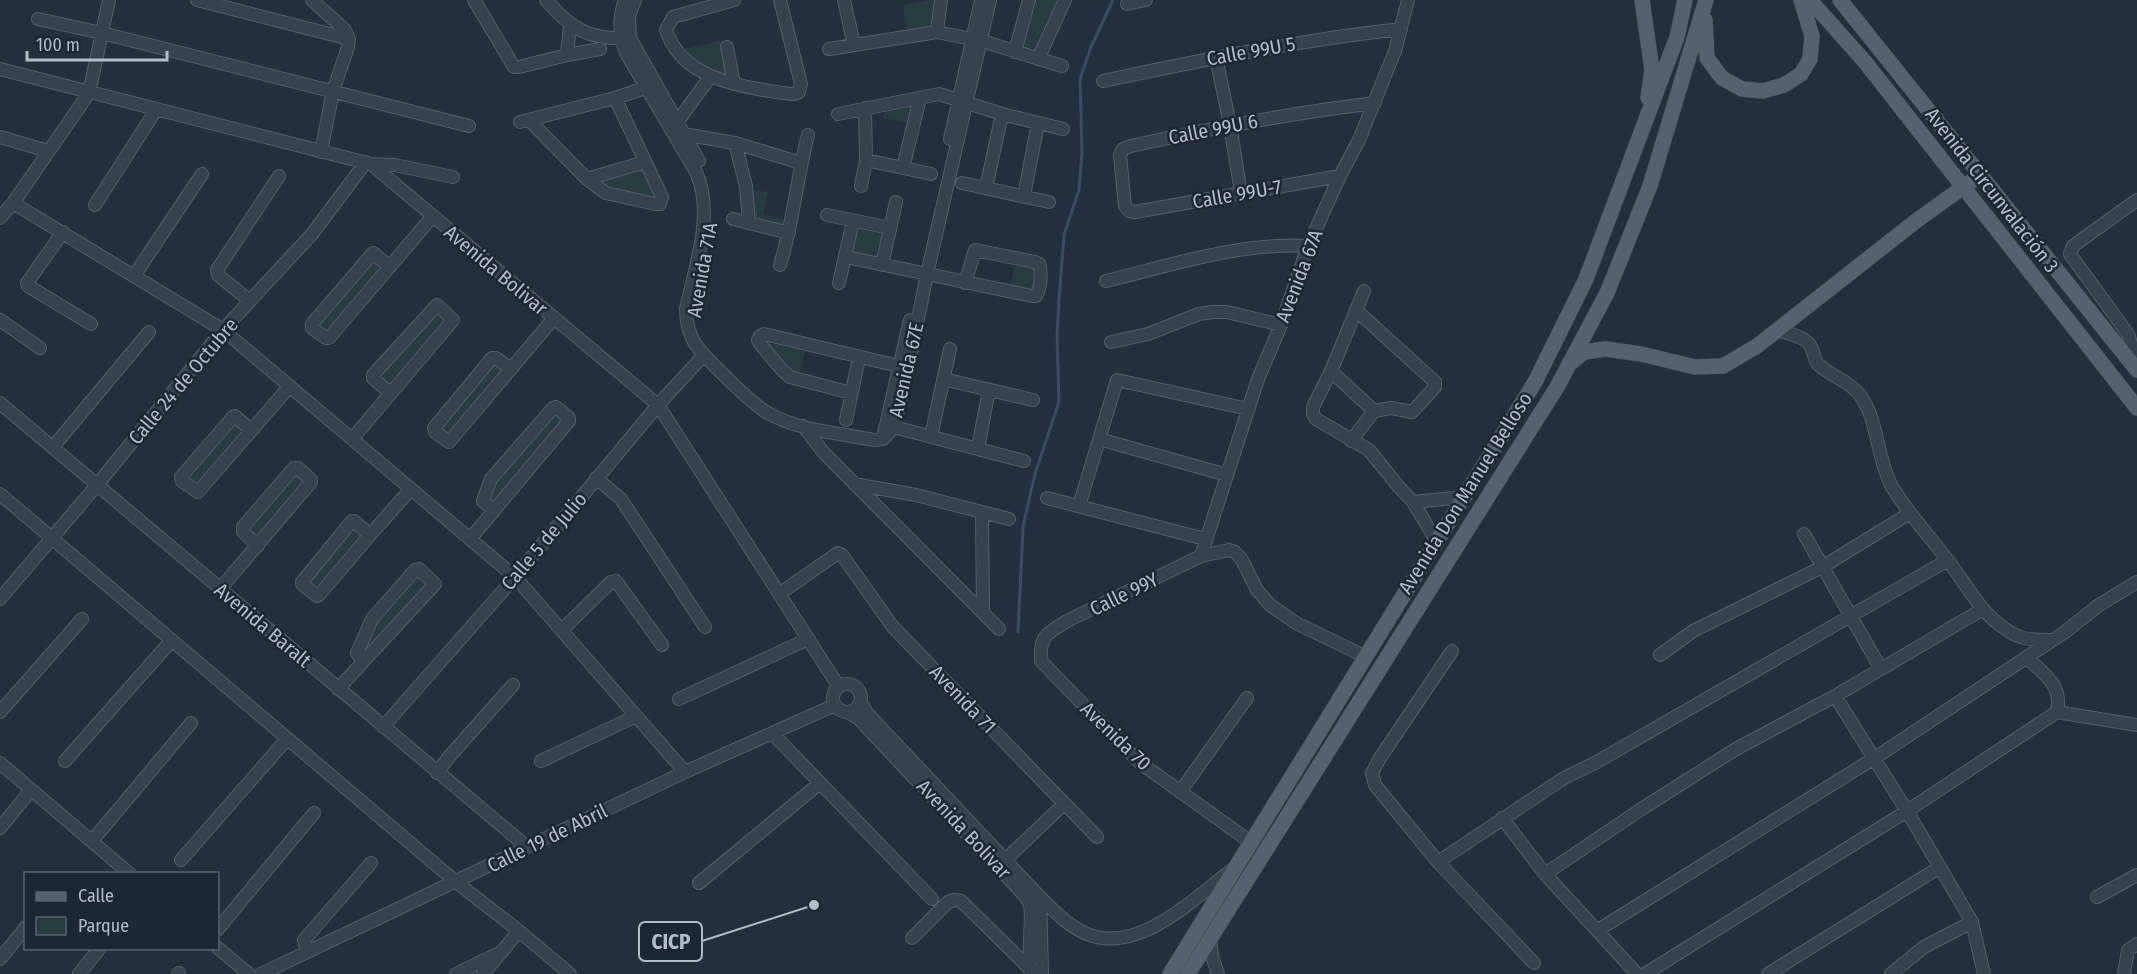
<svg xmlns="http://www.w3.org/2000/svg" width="2137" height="974" viewBox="0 0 2137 974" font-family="'Fira Sans Condensed',sans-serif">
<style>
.green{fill:#263c3f}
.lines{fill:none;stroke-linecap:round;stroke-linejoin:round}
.stream{stroke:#394c67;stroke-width:3}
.minor-casing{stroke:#565f6c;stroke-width:14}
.major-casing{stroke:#414a57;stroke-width:16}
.minor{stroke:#38414e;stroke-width:12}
.major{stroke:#56606e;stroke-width:15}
.labels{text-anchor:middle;stroke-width:5;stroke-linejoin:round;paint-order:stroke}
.street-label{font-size:20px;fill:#b4bcc9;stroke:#1d2633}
.leader{fill:none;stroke:#b4bcc9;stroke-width:2}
.callout-dot{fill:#b4bcc9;stroke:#1d2633;stroke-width:2}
.callout{fill:#1d2633;stroke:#b4bcc9;stroke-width:2}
.callout-label{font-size:21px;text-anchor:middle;font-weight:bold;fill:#b4bcc9}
</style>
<rect width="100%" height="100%" fill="#242f3e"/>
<path class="green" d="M927 0H937L931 27 907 31 903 5Z
M1033 0H1060L1035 53 1020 48Z
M722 40 730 80 716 78 682 50Z
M915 102 909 123 883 118 885 108Z
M641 165 657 201 609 189 597 179Z
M752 190 768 192 763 214 786 220 784 226 753 218Z
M856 225 884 232 878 259 850 253Z
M374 258 385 268 327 334 317 325Z
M1016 263 1037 265 1034 291 1009 288Z
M437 311 447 320 390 387 378 376Z
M769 343 805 351 799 376 785 370 768 347Z
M495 362 505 371 448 437 438 430Z
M553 411 564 422 494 504 486 498 491 483Z
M235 419 245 430 196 487 185 479Z
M297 472 307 481 258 540 246 530Z
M354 526 366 535 318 591 307 582Z
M418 574 430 584 365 655 362 652 375 625Z"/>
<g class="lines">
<path class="stream" d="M1018 632 1023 527 1035 474 1059 402 1057 337 1059 299 1064 235 1079 190 1082 152 1080 79 1091 47 1113 0"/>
<g class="minor-casing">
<path id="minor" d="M197 0 349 39
M312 0 345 30 349 39 348 47 333 91 321 152
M474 0 514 67H519L567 55 600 49
M546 0C571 29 589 40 628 38
M625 0C618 18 619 35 626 53L696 172C715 213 695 267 686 309 686 320 688 330 693 340 699 353 754 406 768 413 799 431 840 433 874 440L883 439
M635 0 629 16 630 38 699 161
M734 0 673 17 666 30C680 71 720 82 758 89 770 91 783 94 795 94L799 92 801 84 780 0
M844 0 854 45
M1127 4 1146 0
M38 19 102 33 469 126
M937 32 941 0
M727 47 734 84
M829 49 937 32 982 41 1062 66
M1015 52 1029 0
M567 55 570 25
M1216 57 1230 125 1241 193
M1038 59 1065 0
M0 69 371 164 658 405 839 687
M1103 81C1202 60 1300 40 1401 29
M838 114 939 94 1002 114 1063 129
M529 120 587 179 606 193 655 204H660L662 197 615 98
M520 122 615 98 651 86
M672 129 710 77
M679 136 683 134 735 143 801 163
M0 137 48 151
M950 139 981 0
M735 143 746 186 749 222
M866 160 931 174
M371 164 395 165 453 177
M903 168 920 98
M1340 176 1135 212 1129 211 1125 206 1120 155 1123 149 1131 146C1212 128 1292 113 1375 103
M587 179 645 162
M962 183 1049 202
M861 186 866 160 865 108
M986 188 1002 114
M1024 196 1038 123
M2137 200 2073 246 2070 254 2128 334 2137 362
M13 203 223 330 352 439 515 577 685 772
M95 205 156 110
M827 215 890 228
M0 218 13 203 89 93 109 0
M733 219 789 233
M63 232 27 283 28 286 91 324
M846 257 1032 296H1036C1041 288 1042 272 1039 264L1035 262 975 250 965 283
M780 265C793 223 797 178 808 135
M882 265 896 202
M390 267 373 253 312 324V328L326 338H329L432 217
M134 276 202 174
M1106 281C1172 265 1240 242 1308 246
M839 283 853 221
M1364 291 1331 371 1313 407V414L1316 419 1369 450 1398 486 1413 502 1437 542
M250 301 218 275 217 270 279 176
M0 320 40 348
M1777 330C1789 334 1807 336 1812 349 1815 355 1814 361 1819 365 1832 377 1849 381 1860 395 1879 422 1876 456 1891 485 1907 513 1930 536 1949 562 1966 584 1980 612 2004 628 2020 640 2032 640 2051 640
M1111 342 1148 334 1199 314 1213 312H1227L1281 325
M511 369 496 358H492L434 428 435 432 449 442 554 318
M1331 371 1374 411
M943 379 1033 400
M851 393 790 377 782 370 761 345 758 340 760 336 764 334 907 368
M0 403 527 847
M846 420 859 358
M886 425 1024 461
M803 426 824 453 999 629
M250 429 235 416 233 417 181 477 182 481 198 492 290 386
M931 436 950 349
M883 438 910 320
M352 439 453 320 437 305 373 375V378L390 393
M883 439 894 427 908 369 927 274 990 0
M1099 439 1227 475
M1351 441 1374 411 1391 408 1412 412 1435 387V382L1356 310
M53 447 149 332
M978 448 989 390
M596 478 621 499 705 627
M854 484 916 495 1009 519
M0 494 456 882 519 931 570 974
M1047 498 1205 539
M1413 502 1464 497
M1079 506 1117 380 1248 409
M982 513 983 613
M1804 534 1881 669
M370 535 354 521H352L302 582V584L317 596 319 595 370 535 411 489
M470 539 569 421V418L556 407 553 408 491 479 483 501 493 510
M1201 556 1258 379 1281 325 1308 246 1340 176 1359 140 1395 51 1408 0
M220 589 311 482V480L298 468H294L243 527V532L258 546
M779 594 838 553 842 555 893 627 1097 837
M0 599 97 485 223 330 312 234 366 162
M562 630 611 582 616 581 662 645
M1452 651 1380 758 1372 773 1375 785 1438 862 1534 963
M1660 655 1693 631 1824 566 1910 513
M2026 657C2044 674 2063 685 2057 712
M833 698a14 14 0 1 1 28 0a14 14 0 1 1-28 0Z
M338 689 435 584 419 569 415 570 372 619 357 653 363 662
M1835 696 1907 811 1972 922 1984 974
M679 699 808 639
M860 702 867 713 1040 897C1054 911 1068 926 1087 934 1139 955 1194 898 1232 870
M0 712 82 619
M848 712 859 719 1025 896 1030 904 1031 913 1029 969
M383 727 515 577 658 405 704 355
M772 733 932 899
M65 761 172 640
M541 761 636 716
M0 763 130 874
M437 773 448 758 513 685
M1180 792 1247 698
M1502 818 1545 874 1637 974
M0 828 31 790
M92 841 191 723
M1252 843 1139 762 1041 661C1039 635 1048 633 1067 621L1201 556 1229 550 1235 552 1242 560 1257 590 1270 605 1296 623 1366 657
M181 860 287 739
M1005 860 1064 804
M1438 862 1564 778 1595 763 1948 560
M1545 874 1643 808 1736 749 1835 696 1983 609
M699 883 820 783
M1040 897 1042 974
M2097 897 2137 875
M218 929 314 813
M1598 930 1873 759 2065 632 2099 605 2137 582
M912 938 948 902 954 900 961 901 1032 971
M1210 938 1212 956 1218 974
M218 948 249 974
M307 952 304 940 371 863
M0 959 26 927
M79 974 100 948
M178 974 179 973
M261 974 685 772 835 705
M456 974 497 954
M483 974 519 931
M1645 974 1907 811 2057 712 2137 725
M1768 974 1940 867
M1891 974 1924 947 1972 922
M2124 974 2128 950 2137 944"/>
</g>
<g class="major-casing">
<path id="major" d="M1642 0 1652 70 1648 98
M1810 0 1865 62 2137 408
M1840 0 2137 370
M1705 20 1707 58 1722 78 1742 89 1763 91 1784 85 1801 74 1810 59 1812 36 1801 0
M1572 362 1584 352 1605 349 1641 354 1695 367 1723 366 1757 346 1916 221 1980 175
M1170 974 1535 382 1586 279 1677 37 1685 0
M1188 974 1557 387 1607 293 1650 186 1706 0"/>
</g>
<use href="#minor" class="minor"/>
<use href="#major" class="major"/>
</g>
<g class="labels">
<g class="street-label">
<text transform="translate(1251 51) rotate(-10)" y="7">Calle 99U 5</text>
<text transform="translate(1213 129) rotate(-11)" y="7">Calle 99U 6</text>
<text transform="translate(1992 190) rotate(52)" y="7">Avenida Circunvalación 3</text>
<text transform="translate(1237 194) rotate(-10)" y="7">Calle 99U-7</text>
<text transform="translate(496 270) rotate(40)" y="7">Avenida Bolivar</text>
<text transform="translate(702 270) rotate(-80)" y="7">Avenida 71A</text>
<text transform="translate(1299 276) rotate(-69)" y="7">Avenida 67A</text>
<text transform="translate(906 370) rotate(-77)" y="7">Avenida 67E</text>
<text transform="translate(183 381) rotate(-50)" y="7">Calle 24 de Octubre</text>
<text transform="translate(1465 493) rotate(-58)" y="7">Avenida Don Manuel Belloso</text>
<text transform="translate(544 541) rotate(-50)" y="7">Calle 5 de Julio</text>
<text transform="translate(1124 594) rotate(-26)" y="7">Calle 99Y</text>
<text transform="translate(263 625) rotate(40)" y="7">Avenida Baralt</text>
<text transform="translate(963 699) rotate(46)" y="7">Avenida 71</text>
<text transform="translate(1116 736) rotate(44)" y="7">Avenida 70</text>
<text transform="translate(964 829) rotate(47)" y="7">Avenida Bolivar</text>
<text transform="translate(547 838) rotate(-26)" y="7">Calle 19 de Abril</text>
</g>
</g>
<path class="leader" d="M814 905L702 941"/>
<circle class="callout-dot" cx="814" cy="905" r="6"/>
<rect class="callout" x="639" y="922" width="63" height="39" rx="6"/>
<g class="callout-label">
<text x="671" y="949">CICP</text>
</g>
<rect x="24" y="872" width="195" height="78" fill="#1d2633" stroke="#59626f" stroke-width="1.5"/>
<rect x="36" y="892" width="30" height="9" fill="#56606e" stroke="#59626f" stroke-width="1.5"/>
<text x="78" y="902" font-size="18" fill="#b4bcc9">Calle</text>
<rect x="36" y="917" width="30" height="18" fill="#263c3f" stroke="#59626f" stroke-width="1.5"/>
<text x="78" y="932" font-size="18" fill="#b4bcc9">Parque</text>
<path d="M27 51v9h140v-9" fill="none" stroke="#b4bcc9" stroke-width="3"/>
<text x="36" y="51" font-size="18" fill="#b4bcc9" stroke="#1d2633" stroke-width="4.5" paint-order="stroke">100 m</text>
</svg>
